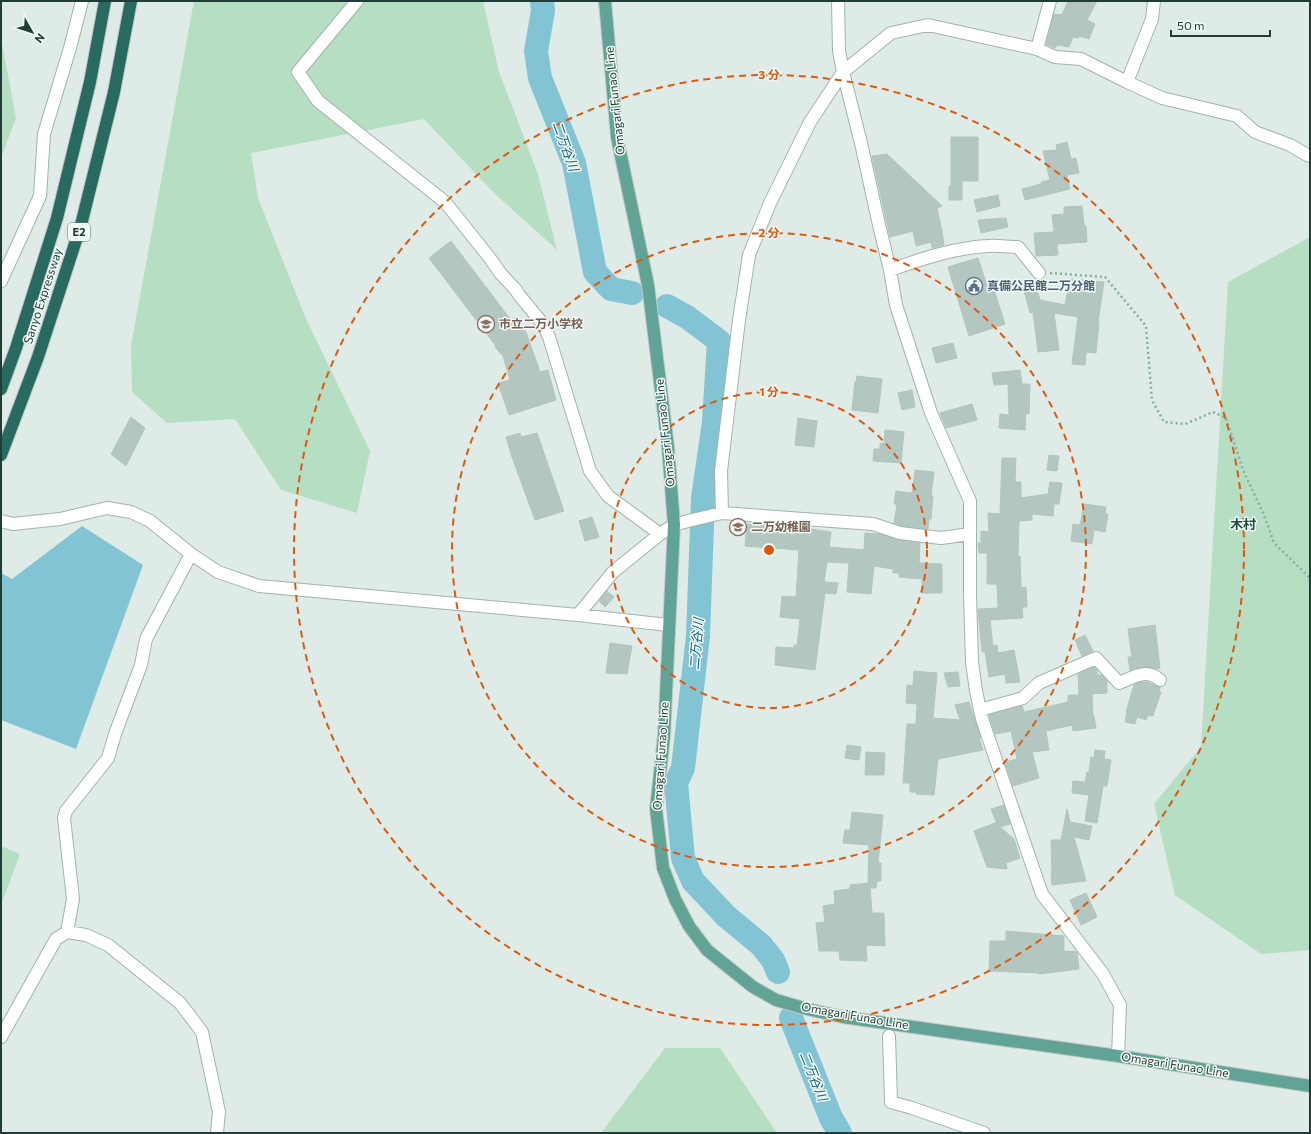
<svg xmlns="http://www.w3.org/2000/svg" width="1311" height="1134" viewBox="0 0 1311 1134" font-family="Commissioner,'Noto Sans JP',sans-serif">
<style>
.green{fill:#b6dec3}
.water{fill:#83c4d4}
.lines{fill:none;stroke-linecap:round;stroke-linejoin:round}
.river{stroke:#83c4d4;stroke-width:24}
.building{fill:#b4c6c0;stroke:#b1c5be}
.minor-casing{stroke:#a2b3ae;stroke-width:14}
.major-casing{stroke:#c0c8c7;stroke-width:14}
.highway-casing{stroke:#c0c8c7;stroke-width:14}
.path{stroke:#7eb1a4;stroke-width:2.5;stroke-dasharray:2 3;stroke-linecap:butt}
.minor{stroke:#fff;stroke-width:12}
.major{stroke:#61a496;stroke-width:12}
.highway{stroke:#296a60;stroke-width:12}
.ring{fill:none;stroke:#de580e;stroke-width:2;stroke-dasharray:7 5}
.labels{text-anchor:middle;stroke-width:3;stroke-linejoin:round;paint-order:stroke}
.shield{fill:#f0f8f4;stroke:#5e746f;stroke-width:1}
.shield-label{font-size:11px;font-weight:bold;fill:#1f3c36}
.street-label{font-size:12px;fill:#1f3c36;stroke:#f0f8f4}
.service-label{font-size:12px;font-weight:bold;fill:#4e5e75;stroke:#f0f8f4;text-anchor:start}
.education-label{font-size:12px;font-weight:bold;fill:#785e54;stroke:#f0f8f4;text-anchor:start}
.water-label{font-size:13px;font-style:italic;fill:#16657c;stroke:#f0f8f4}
.neighbourhood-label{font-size:13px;font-weight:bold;fill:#1a4f45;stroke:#f0f8f4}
.centre{fill:#de580e;stroke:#f0f8f4;stroke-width:2}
.ring-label{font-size:12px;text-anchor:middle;font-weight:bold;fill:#de580e;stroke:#f0f8f4;stroke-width:3;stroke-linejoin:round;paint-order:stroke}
</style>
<rect width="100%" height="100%" fill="#dfebe7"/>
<path class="green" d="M194 1H483L499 72 538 174 557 250 494 193 424 119 251 153 258 198 306 319 370 451 357 513 281 490 235 419 167 423 132 392 131 346Z
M1 41 2 43 16 118 1 158Z
M1310 237V950L1261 954 1175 895 1154 804 1201 747 1228 282Z
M1 846 20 854 1 905Z
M665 1048H720L777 1133H601Z"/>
<path class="water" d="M82 526 143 565 76 749 1 720V573L12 579Z"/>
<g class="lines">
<path class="river" d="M542 1 543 11 536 51 540 78 574 163 595 272 611 289 632 293
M667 306 687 317 719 341 714 422 703 498 698 636 683 768 676 783 683 858 693 881 726 916 761 945 773 960 778 972
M791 1018 831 1118 840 1133"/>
</g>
<path class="building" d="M1068 1H1097L1087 20 1095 24 1089 39 1079 36 1078 38 1073 37 1069 47 1058 45 1055 48 1046 44 1054 14 1062 15Z
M951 137H978V181H962V200H949V186H951Z
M1067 142 1071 159 1076 158 1079 173 1067 175 1070 189 1025 200 1022 189 1041 184V182L1050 180 1043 151 1057 150 1056 145Z
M887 154 942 206 937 208 942 231 944 245 932 248 931 242 916 246 913 231 890 237 872 156Z
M998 195 1000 206 977 212 974 200Z
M1082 206 1084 226H1086L1087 242 1057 244 1058 255 1036 256 1034 233 1054 232 1052 215 1064 214V207Z
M1006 218 1008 227 981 233 978 220Z
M451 241 511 320 515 317 526 332 540 372 548 370 556 400 509 415 498 383 510 380 503 356 495 347 496 346 429 258Z
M978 258 988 289 993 287 1005 324 969 336 948 267Z
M1070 279 1104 282 1098 322H1099L1096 353 1086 352 1085 365 1072 364 1078 317 1054 313 1059 350 1038 352 1033 312 1030 313 1023 287 1035 284 1040 300 1065 305Z
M953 343 957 358 936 363 932 348Z
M1020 370 1022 384H1030L1029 414 1026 413 1025 430 999 428 1000 414 1009 415 1008 384 994 385 992 373Z
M857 376 882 379 878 413 852 410 855 382H856Z
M912 390 915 407 902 410 898 393Z
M972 404 977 420 946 428 940 413Z
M131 417 145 428 126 466 111 454Z
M798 418 817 421 814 447 795 445Z
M885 430 904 432 901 463 873 461 874 449H880V443L884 444Z
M520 433 521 437 537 433 564 511 535 520 512 457 506 437Z
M1049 455 1059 456 1057 471 1047 470Z
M1002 458H1016L1015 482H1021V498L1048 494 1050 482 1062 483 1059 504H1054L1053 516 1032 514V520L1019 521 1018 556H1020L1021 588 1026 587 1027 607H1022L1023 618 990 620 993 646 997 645 998 653 1014 650 1020 682 1006 683 1005 674 989 677 985 652H982L978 609 998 608 997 584H987V553H979L978 543H981V531L989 532 988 513 1000 514Z
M915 470 934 472 931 496H933L931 519H929L928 529 902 526 894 523 897 504H894L896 491 912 493Z
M1084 504 1106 507 1105 514H1108L1105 532 1094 530 1092 544 1071 541 1073 524 1080 525Z
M592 517 599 537 585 541 579 521Z
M747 524 784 525 831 532 829 547 864 550 865 533 880 534 899 540 920 543 919 563 942 564V593H922V579L899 577V573H893V569L874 566 871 594 847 592 849 563 827 562 824 582 838 583 836 594 825 593 815 670 775 665 776 647 794 648V645L797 646 800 619 780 617 782 596 796 597 799 550 745 546Z
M607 591 614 597 605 607 599 601Z
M1155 625 1160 668 1156 669 1144 667 1130 670 1128 657H1132L1128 629Z
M1085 635 1093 651 1082 656 1075 640Z
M610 643 632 646 627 674 606 673Z
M1094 667 1097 670V675H1102L1107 681V693L1092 694 1093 716H1094L1096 728 1073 731 1072 725 1046 731 1049 750 1032 752 1039 778 1013 786 1005 762 1017 759 1011 731 995 734 989 715 1022 706 1024 712 1068 702V695H1079L1078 674Z
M914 671 937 673 933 718 960 720 955 705 969 702 981 738H979L983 750 938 759 934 795 916 794V792H910V783H903L907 724H916L917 704 906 703 907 685 913 686Z
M958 672 960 686 948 687 944 673Z
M1141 682H1147L1160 687 1159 691 1161 692 1153 716 1148 715 1146 720 1137 717 1135 724 1125 722 1127 712H1126L1134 685Z
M847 745 861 747 859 760 845 758Z
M1095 750 1105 751 1104 759 1111 760 1107 786H1103L1097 823 1085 821 1089 795 1072 793 1073 781 1085 782 1087 772H1089L1091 757 1094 758Z
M866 752 885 753 884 775H865Z
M1004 805 1010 824 1000 827 1014 839 1020 858 1006 863 1007 869 987 867 974 831 995 823 997 824 991 809Z
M1067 809 1070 822 1092 826 1089 840 1074 837 1086 881 1052 885 1051 871H1052L1051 840H1061Z
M852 812 883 815 878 863H881V881H877L876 888H870L872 913H884L885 946 866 945 867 961 840 960 839 951H819L816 923 825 922 823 906 835 904 834 891 850 889V885L868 883 869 845 843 843 845 830H850Z
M1086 893 1097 917 1081 925 1070 900Z
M1006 931 1064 936V951L1077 952 1079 969 1039 974V973L989 971 990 941H1006Z"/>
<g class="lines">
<g class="minor-casing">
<path id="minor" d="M357 1 298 72 318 101 445 202 489 257 501 274 516 290 519 295 543 324 549 337 590 471 608 496 660 534
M838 1 839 51 843 72 861 143 879 225 890 270 896 305 931 413 970 501V595L972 662 976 691 982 719 1042 894 1103 974 1120 1005 1118 1056
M1037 49 1050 1
M1127 82 1162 98 1237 116 1255 132 1290 145 1307 155 1310 156
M890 270C921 259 954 248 987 246 997 245 1008 247 1018 247L1039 273
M1 281 40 196 44 134 70 48 82 1
M722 513 721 471 739 320 749 255 770 203 810 122 843 72 891 33 928 25 1037 49 1055 57 1081 59 1127 82 1152 19 1154 1
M1 521 13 524 60 519 107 508 131 512 150 521 191 554 218 572 259 586 578 615 668 625
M578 615 613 572 660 534 674 525 688 521 722 513 873 524 900 533 941 538 970 534
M980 710 1023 698 1039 683 1096 658 1119 683C1134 677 1146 668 1160 680
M67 932 73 899 64 818 66 811 108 758 115 734 141 665 146 639 191 554
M889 1036 891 1102 912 1108 984 1133
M1 1037 56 939 67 932 86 935 108 945 180 1003 202 1032 219 1112 217 1133"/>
</g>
<g class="major-casing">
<path id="major" d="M605 1 617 137 648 285 668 447 674 525 664 736 656 809 663 868 675 899 689 926 707 950 753 987 776 1000 807 1009 843 1017 1118 1056 1310 1086"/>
</g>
<g class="highway-casing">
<path id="highway" d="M1 389 16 348 57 218 90 82 105 1
M1 455 38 357 81 225 114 92 131 1"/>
</g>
<path class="path" d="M1050 273 1105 277 1146 326 1152 400 1164 422 1185 424 1213 412 1226 418 1243 470 1264 515 1274 543 1309 577 1310 582"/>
<use href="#minor" class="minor"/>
<use href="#major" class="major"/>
<use href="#highway" class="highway"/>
</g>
<g class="ring">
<circle cx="769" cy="550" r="158"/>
<circle cx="769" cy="550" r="317"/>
<circle cx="769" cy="550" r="475"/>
</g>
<defs>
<g id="civic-ring" transform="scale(0.9)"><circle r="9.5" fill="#f0f8f4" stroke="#5c6f8a" stroke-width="1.5"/><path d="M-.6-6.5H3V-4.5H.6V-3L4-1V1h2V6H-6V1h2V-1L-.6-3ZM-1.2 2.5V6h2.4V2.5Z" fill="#5c6f8a"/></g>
<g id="school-ring" transform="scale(0.9)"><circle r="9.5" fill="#f0f8f4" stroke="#8d6e63" stroke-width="1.5"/><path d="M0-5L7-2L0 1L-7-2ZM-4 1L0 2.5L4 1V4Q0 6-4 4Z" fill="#8d6e63"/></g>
</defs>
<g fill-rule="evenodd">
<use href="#civic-ring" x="974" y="286"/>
<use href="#school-ring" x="486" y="324"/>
<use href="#school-ring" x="738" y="527"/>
</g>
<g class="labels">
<rect class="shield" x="68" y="223" width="22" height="18" rx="3"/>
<g class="shield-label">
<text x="79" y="236">E2</text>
</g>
<g class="street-label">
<text transform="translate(615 101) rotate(-96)" y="4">Omagari Funao Line</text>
<text transform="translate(43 296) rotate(-72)" y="4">Sanyo Expressway</text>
<text transform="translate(665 433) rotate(-96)" y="4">Omagari Funao Line</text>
<text transform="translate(661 756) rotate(-86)" y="4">Omagari Funao Line</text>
<text transform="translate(855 1016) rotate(10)" y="4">Omagari Funao Line</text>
<text transform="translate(1175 1065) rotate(9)" y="4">Omagari Funao Line</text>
</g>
<g class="service-label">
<text x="987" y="290">真備公民館二万分館</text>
</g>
<g class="education-label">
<text x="499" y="328">市立二万小学校</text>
<text x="751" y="531">二万幼稚園</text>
</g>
<g class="water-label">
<text transform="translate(566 146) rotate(70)" y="5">二万谷川</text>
<text transform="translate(696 644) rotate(-85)" y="5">二万谷川</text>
<text transform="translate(814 1076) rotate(68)" y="5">二万谷川</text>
</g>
<g class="neighbourhood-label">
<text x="1243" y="529">木村</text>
</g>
</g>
<circle cx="769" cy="550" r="6" class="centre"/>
<g class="ring-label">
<text x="769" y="79">3 分</text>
<text x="769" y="237">2 分</text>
<text x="769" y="396">1 分</text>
</g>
<rect width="1311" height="1134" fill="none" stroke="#1f3c36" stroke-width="4"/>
<g transform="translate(32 32) rotate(129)" stroke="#f0f8f4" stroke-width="3" paint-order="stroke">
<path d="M0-3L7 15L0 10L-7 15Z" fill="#1f3c36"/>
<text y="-6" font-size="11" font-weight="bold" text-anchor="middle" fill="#1f3c36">N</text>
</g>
<path d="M1171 30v6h99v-6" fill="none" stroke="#1f3c36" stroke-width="2"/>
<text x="1177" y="30" font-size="12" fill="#1f3c36" stroke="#f0f8f4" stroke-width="3" paint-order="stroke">50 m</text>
</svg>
